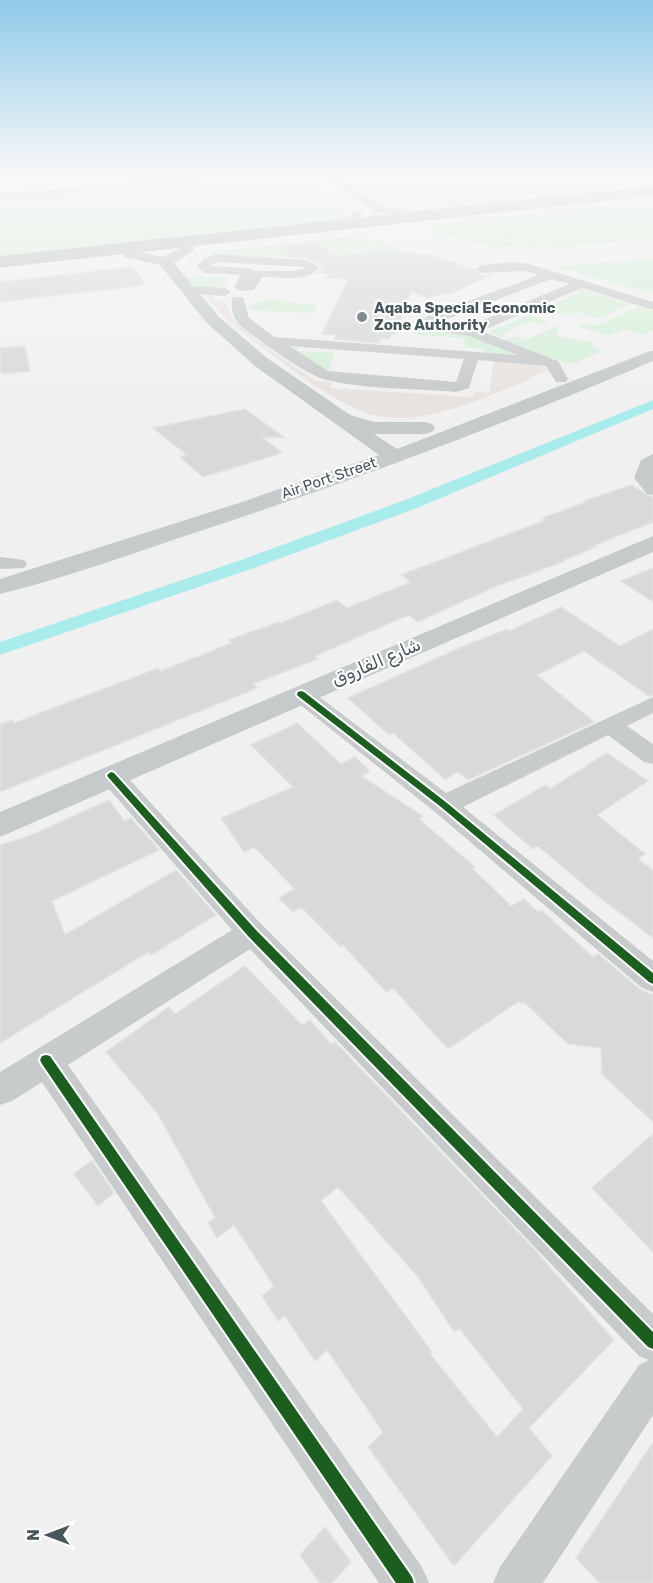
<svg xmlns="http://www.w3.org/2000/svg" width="653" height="1583" viewBox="0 0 653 1583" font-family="Rubik,Cairo,sans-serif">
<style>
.green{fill:#d5efd9}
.sand{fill:#e8e3df}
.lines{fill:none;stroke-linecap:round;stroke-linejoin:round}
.canal{fill:#aaeceb;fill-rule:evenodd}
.building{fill:#d8d9d9;stroke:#e2e2e3;stroke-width:1.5;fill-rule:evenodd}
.highway-casing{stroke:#b6bcbf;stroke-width:1}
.minor{fill:#c8cbcc;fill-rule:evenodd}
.major{fill:#c5cacb;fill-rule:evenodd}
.highway{fill:#bbc1c4;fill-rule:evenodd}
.cycleway-casing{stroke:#fff;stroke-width:4}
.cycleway{fill:#1b5e20;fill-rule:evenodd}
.poi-dot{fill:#828d90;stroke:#fff;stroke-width:2}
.labels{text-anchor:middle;stroke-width:4.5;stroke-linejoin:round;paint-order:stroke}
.far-poi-label{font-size:15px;font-weight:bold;fill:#47575c;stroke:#fff;text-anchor:start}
.far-street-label{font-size:15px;fill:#47575c;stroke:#fff}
.street-label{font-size:18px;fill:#47575c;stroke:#fff}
</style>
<rect width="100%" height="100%" fill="#f1f0f0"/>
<path class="green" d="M246 176H301L343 212 342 217 328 222 0 258V198Z
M346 176H653V188L419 212 383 205Z
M653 200V239C579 246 502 258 430 232L432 227 450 223Z
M342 237 375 240 414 253 352 252 358 258 333 260 209 253 199 254 189 265 188 262 189 257 198 253Z
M653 259V294L555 266Z
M197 276 229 277 225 284C213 287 190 293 187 277Z
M578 289H581L630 304 597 318 578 312 570 316 540 310 580 293 575 290Z
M270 299 284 300 283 302 317 305 313 313 250 310 249 305Z
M639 307 653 311V330L642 335 624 329 608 336 578 326 585 323 596 326Z
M428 312 432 315 423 321 426 327 434 331 472 336 519 354H484V349L465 347 464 338 417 335 421 313Z
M529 315 549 322 543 325 533 321 525 326 521 324 514 327 516 329 502 334 506 336 502 338 489 332Z
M557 326 561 328 556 333 560 337 592 342 595 343 590 346 603 351 575 363H566L503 341 515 336 526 340Z
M291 346 298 347 297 351 335 353 327 374 290 349Z"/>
<path class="sand" d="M207 295H214L213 298 226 303 233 319 254 338 316 381 331 382 330 388 472 397 475 392 489 393 494 359 535 364 549 370 530 377 532 379C479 398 412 435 356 409 327 396 300 376 275 357 256 342 218 316 207 295Z"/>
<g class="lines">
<path class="canal" d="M653 400V409L417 508 254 568 0 655V642L241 560 405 500Z"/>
</g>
<path class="building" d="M318 242 332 255 388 252 429 255 474 269 481 275H491L448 295 443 293 429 298 411 292 396 334H392L389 339 381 338 380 343 334 339 336 335 322 334 348 279 326 278 328 274 317 273 322 267 321 265 305 258 291 257 280 246Z
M133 267 145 285 0 302V282Z
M25 346 30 371 2 374 0 370V348Z
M245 409 285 438 262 437 282 453 203 477 180 457 187 455 153 428Z
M631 485 653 498V522L593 546 596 547 564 560 565 561 492 588 418 622 409 615 399 619 315 656 318 659 253 684 257 688 0 792V724L12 720 14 723 158 668 161 671 232 643 229 640 279 622 281 623 337 600 347 608 411 582 401 575 546 520 542 518 586 502 584 501Z
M653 568V602L621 581Z
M561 607 620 646 653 629V695L649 696 584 651 537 675 594 722 468 780 458 772 445 779 393 733 389 735 348 698 464 646 507 629 510 631Z
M297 723 341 764 355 757 370 771 361 776 423 816 419 819 475 867 473 869 511 906 524 899 538 912 541 910 593 957 598 954 641 990 653 995V1122L602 1074 601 1048 568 1044 524 1002 522 1004 519 1001 448 1049 393 988 386 992 343 945 341 947 301 907 293 912 279 898 295 889 254 847 244 852 221 818 293 787 251 745Z
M607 753 648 781 597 815 645 854 638 859 653 870V938L590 890 538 846 533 849 494 815 545 785 550 789Z
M109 800 124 821 131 818 159 850 52 901 65 935 176 870 216 915 151 955 148 952 0 1043V845L29 836Z
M245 966 302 1025 310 1020 331 1044 335 1042 533 1248 614 1340 529 1428 552 1456 454 1566 368 1447 383 1432 327 1350 315 1361 285 1316 278 1321 262 1296 274 1286 234 1225 217 1238 208 1223 215 1218 158 1114 106 1052 169 1007 175 1014ZM338 1187 418 1277 454 1332 459 1328 523 1409 497 1437 430 1354 432 1352 321 1201Z
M653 1134V1252L592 1188Z
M92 1160 114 1193 98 1206 74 1174Z
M653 1442V1583H600L576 1558Z
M325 1527 351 1562 332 1583H320L300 1555Z"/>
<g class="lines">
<g class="highway-casing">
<path id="highway" d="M653 187V195L0 267V257Z"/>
</g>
<path class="minor" d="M191 176H223L218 179 0 200V194Z
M325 176H336L383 207 424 212 429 215 424 218 376 212Z
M358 210 363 213 362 215 339 227H331L330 225Z
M217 254 304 260 320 267C305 284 282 276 262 277L254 290 240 291 234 287 241 275 205 273 197 267 204 258ZM217 262 303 267 305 268 295 271H255L249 268 210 266Z
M511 262 529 264 653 302V310L582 288 481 331 558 361 568 379 566 382H556L546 366 478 360 469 388 456 392C412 388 365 390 323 379 309 376 248 334 238 323 232 315 230 306 233 297H243L249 318 274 337 517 355 469 336 429 330 422 323 428 316 539 275 524 271 482 273 476 269 482 265ZM551 279 569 284 467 327 437 323ZM289 346 464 359 456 382 328 371Z
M189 286 225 288 231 292 225 296 185 293 183 290Z
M653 454V495L647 494 634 478 641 460Z
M0 557 24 560 27 564 24 568 0 569Z
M301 687 309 689 446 793 653 697V713L627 726 653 744V764L644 762 608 735 463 807 653 961V992L642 988 435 812 293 699 290 694 293 689Z
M111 766 120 769 262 925 653 1314V1415L543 1583H493L500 1567 639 1365 649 1360 639 1356 250 949 68 1065 422 1567 429 1583H379L42 1082 12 1101 0 1105V1072L232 930 102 781 98 775 102 769Z"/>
<path class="major" d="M188 244 195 248 193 251 174 263 219 317 267 358 350 415 374 422H425L432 424 435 428 432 432 425 434H374L397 449 653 350V361C505 424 355 480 203 530 136 552 69 577 0 594V579L239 503 379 455 255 366 207 323 160 265 124 257 122 254 129 250 163 257Z
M653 536V552L0 837V812Z"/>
<use href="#highway" class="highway"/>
<g class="cycleway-casing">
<path id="cycleway" d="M301 691 304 692 447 803 653 973V984L649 982 441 807 298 696 297 694 298 692Z
M111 772 114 773 256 930 653 1332V1349L648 1347 248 936 108 777 107 775Z
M46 1055 50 1056 412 1577 414 1583H396L42 1064 40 1060 42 1056Z"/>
</g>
<use href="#cycleway" class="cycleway"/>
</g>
<linearGradient id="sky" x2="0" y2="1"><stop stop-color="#8fcae9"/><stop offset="0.44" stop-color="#f9f8f8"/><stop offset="1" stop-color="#f9f8f8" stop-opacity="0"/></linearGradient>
<rect width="653" height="397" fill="url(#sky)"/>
<circle class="poi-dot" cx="362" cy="317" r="6"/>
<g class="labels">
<g class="far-poi-label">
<text x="374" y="313">Aqaba Special Economic<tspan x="374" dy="17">Zone Authority</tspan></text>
</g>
<g class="far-street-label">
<text transform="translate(329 478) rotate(-19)" y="5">Air Port Street</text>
</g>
<g class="street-label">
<text transform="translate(376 662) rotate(-23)" y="6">شارع الفاروق</text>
</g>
</g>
<g transform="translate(48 1535) rotate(270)" stroke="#ffffff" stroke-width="4.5" paint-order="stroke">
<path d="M0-4.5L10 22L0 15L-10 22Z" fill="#47575c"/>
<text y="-9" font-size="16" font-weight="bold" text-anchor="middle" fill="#47575c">N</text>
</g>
</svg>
